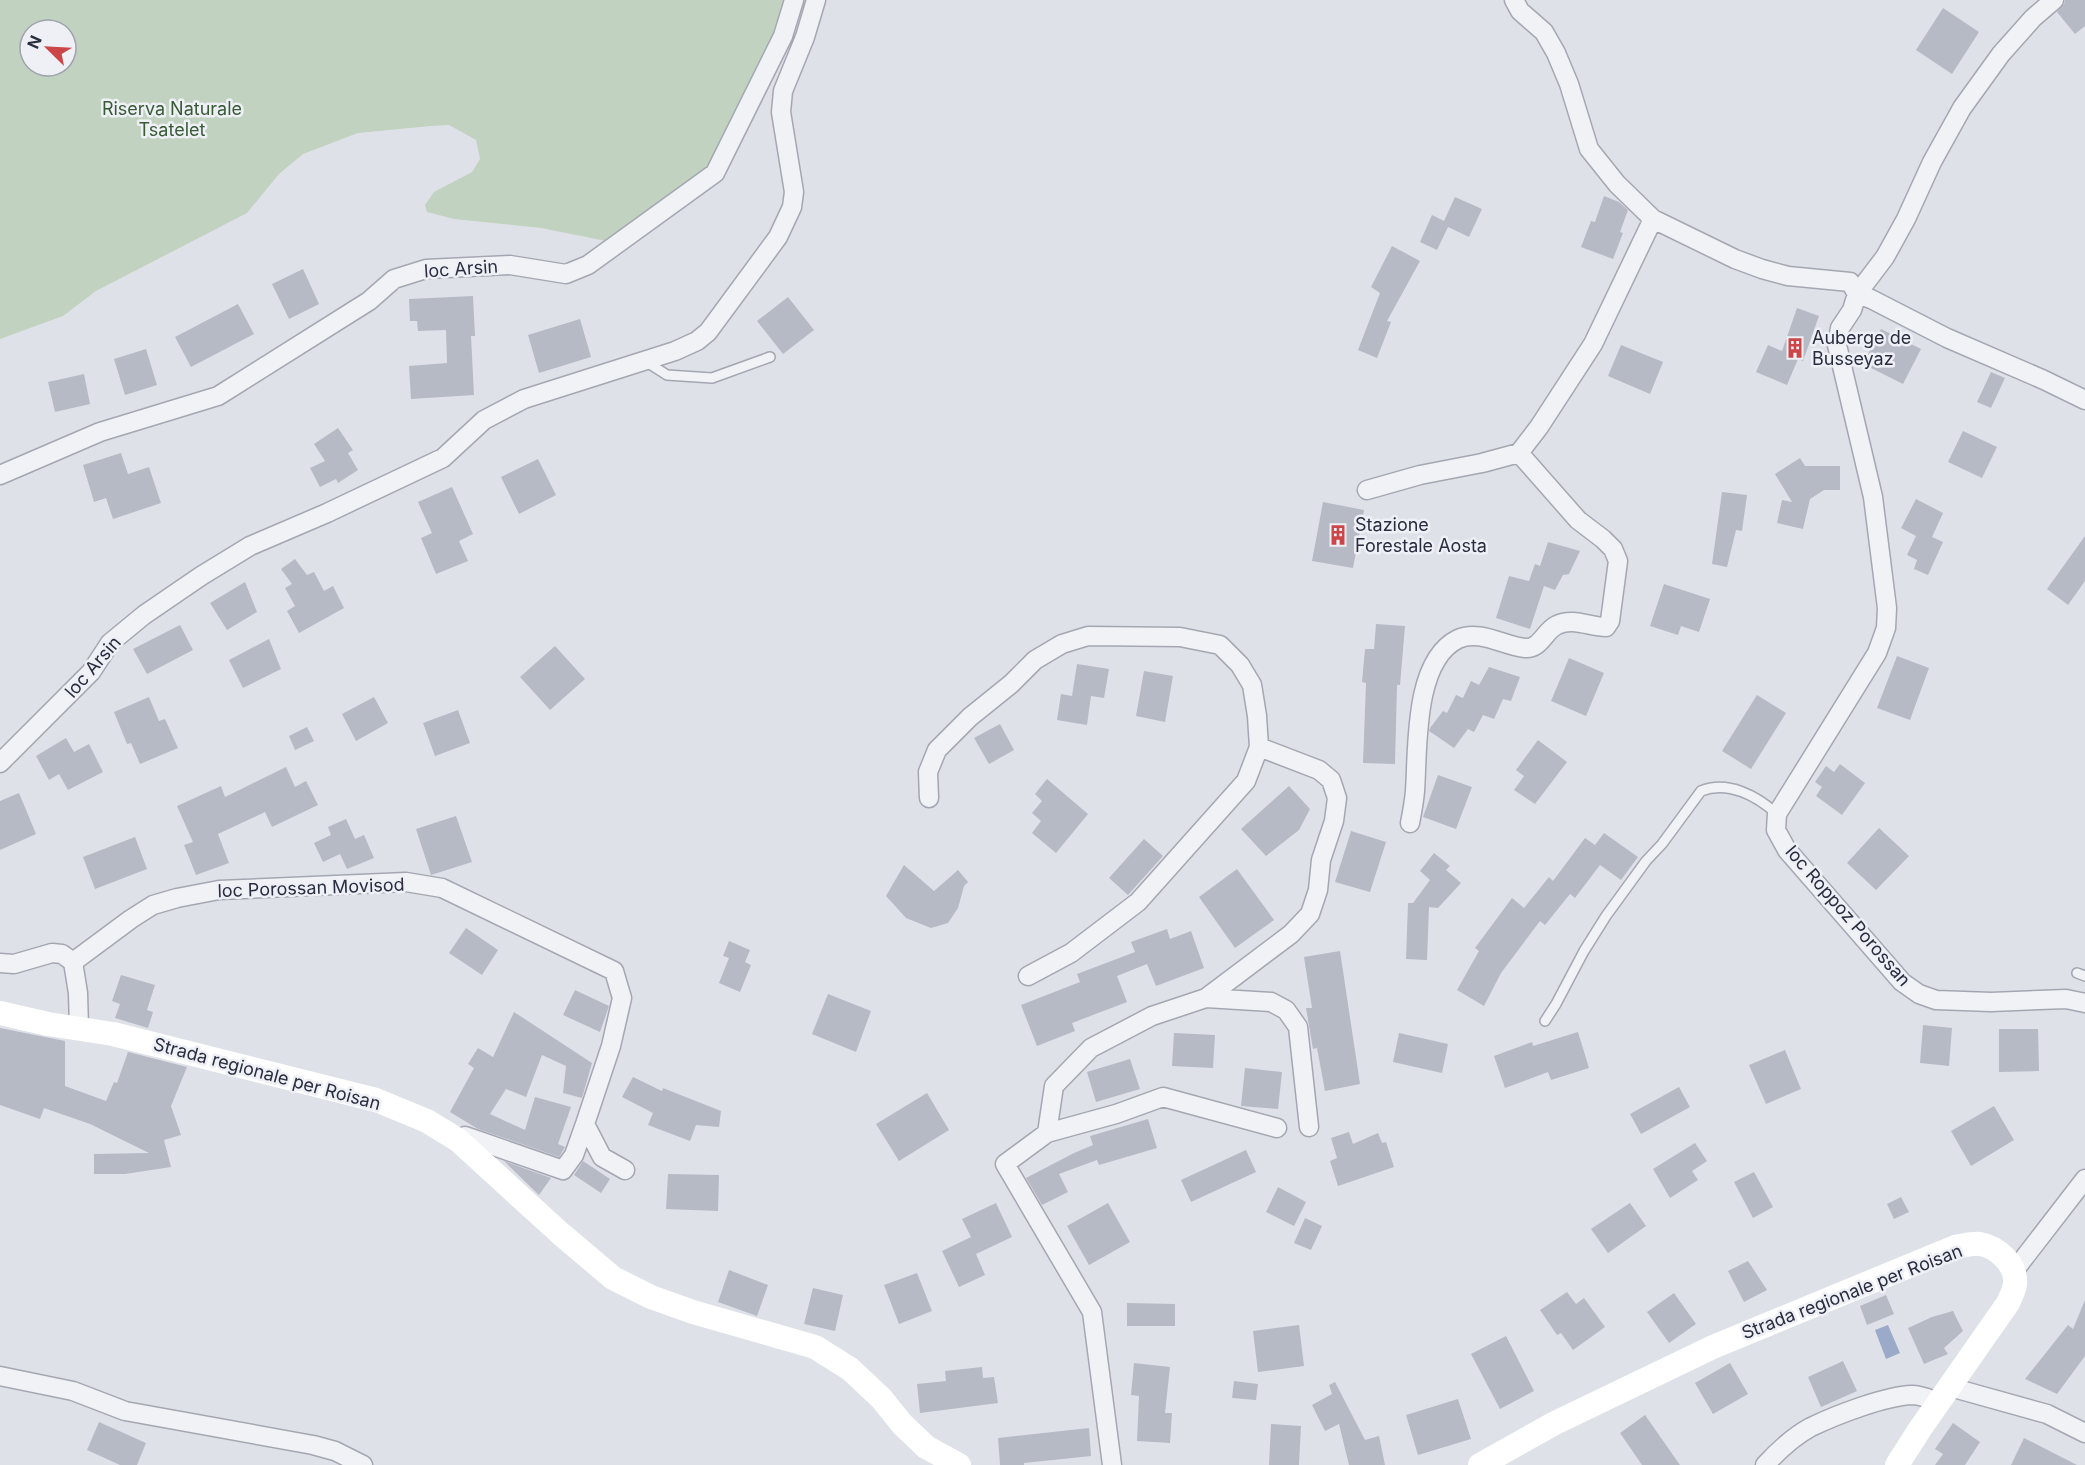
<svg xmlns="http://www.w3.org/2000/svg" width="2085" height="1465" viewBox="0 0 2085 1465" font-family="Inter,sans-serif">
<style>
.green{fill:#c2d2c0;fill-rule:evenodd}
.water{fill:#9aaac8}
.building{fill:#b6bac5}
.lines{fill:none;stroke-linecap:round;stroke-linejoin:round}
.lane-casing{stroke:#a4a7b2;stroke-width:12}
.street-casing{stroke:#a4a7b2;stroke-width:21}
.lane{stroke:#f1f2f6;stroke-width:9}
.street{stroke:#f1f2f6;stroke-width:18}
.secondary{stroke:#fff;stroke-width:24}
.labels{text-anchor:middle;stroke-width:5;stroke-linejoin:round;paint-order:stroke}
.park-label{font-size:18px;fill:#385a35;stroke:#eef0f6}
.street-label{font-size:18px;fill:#282d3f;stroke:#eef0f6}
.poi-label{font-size:18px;fill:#282d3f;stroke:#eef0f6;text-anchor:start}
</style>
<rect width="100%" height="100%" fill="#dfe1e8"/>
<path class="green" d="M0 0H796L710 169 611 242 541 228 454 219 427 212 425 205 434 192 472 172 480 159 476 140 449 125 431 126 358 133 303 154 279 174 247 213 96 291 63 316 0 339ZM30 30H66V66H30Z"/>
<path class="water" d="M1888 1325 1900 1353 1886 1359 1875 1330Z"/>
<path class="building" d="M2065 0H2085V26L2075 34 2057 12 2064 4Z
M1943 8 1979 32 1952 74 1916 50Z
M1604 196 1619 202 1628 210 1620 232 1623 233 1613 259 1581 247 1591 221 1595 222Z
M1455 197 1482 209 1469 237 1448 227 1437 250 1420 242 1432 215 1444 221Z
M1392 246 1420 261 1387 321 1391 322 1377 358 1358 350 1380 293 1371 287Z
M303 269 319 304 289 319 272 284Z
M473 296 475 336H471L474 395 411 399 409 366 447 363 446 330 418 331 417 321H410L409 299Z
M788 297 814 330 783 354 757 321Z
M238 304 254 334 191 367 175 337Z
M1797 308 1819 316 1803 361 1798 359 1787 385 1756 372 1768 345 1782 351Z
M580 319 591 357 539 373 528 335Z
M1881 329 1921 349 1903 384 1863 364Z
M1621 345 1663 362 1650 394 1608 376Z
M146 349 157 385 125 395 114 359Z
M1991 372 2005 378 1991 408 1977 402Z
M84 374 90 404 55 412 48 382Z
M338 428 353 450 348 453 358 470 338 483 336 479 320 487 310 468 325 461 314 444Z
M1963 431 1997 447 1982 478 1948 462Z
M121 453 128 474 149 467 161 503 113 519 106 498 94 502 83 465Z
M1800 458 1805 466H1840V490H1824L1810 499 1803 529 1777 523 1782 500 1792 502 1775 474Z
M538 459 556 495 519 514 501 477Z
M452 487 473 534 459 541 468 561 436 574 421 538 432 533 418 502Z
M1722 492 1747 495 1742 531 1736 530 1727 567 1712 564Z
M1916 499 1943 513 1932 537 1943 542 1928 575 1914 569 1917 560 1907 555 1916 536 1901 528Z
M1323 502 1364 510 1353 568 1312 561Z
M2085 536V581L2068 605 2047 589Z
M1548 542 1580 551 1569 574 1563 575 1555 590 1544 586 1530 629 1496 618 1509 576 1529 581 1535 564 1540 566Z
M295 559 307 575 314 572 324 591 333 586 344 608 299 633 287 611 295 606 285 588 292 584 281 569Z
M245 582 257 612 227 630 210 603Z
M1664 584 1710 599 1699 632 1681 626 1678 635 1650 626Z
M1376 624 1405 626 1400 685H1397L1395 764 1363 763 1366 683 1362 682 1365 649H1374Z
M180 625 193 650 147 674 133 649Z
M269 639 281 669 243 688 229 660Z
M555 646 585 679 550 710 520 677Z
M1897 656 1929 668 1910 720 1877 708Z
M1569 658 1604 673 1586 716 1551 701Z
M1077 664 1109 669 1104 698 1091 696 1087 725 1057 720 1061 694 1072 696Z
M1489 667 1520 677 1511 701 1503 699 1494 719 1483 715 1474 732 1468 729 1454 748 1429 731 1430 728 1443 711 1447 713 1456 695 1463 698 1471 681 1479 685Z
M1144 671 1173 676 1165 722 1136 716Z
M1757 695 1786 713 1751 769 1722 751Z
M149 697 159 721 165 719 178 748 140 764 131 743 127 744 114 712Z
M374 697 388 723 356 741 342 714Z
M458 710 470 743 435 756 423 723Z
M1000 724 1014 750 989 764 974 738Z
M307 727 314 741 295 750 289 736Z
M66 738 74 752 89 744 103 772 68 790 59 774 49 780 36 756Z
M1538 740 1567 762 1535 804 1514 790 1524 776 1516 770Z
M1840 764 1865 783 1842 815 1816 796 1822 787 1815 782 1826 766 1834 772Z
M286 767 295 787 306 781 318 805 272 827 265 812 218 834 229 863 196 875 184 845 193 842 177 806 221 786 225 797Z
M1438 775 1472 787 1456 829 1423 817Z
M1047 779 1088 814 1056 853 1032 833 1041 821 1032 813 1042 801 1035 794Z
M1289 786 1310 809 1299 830 1266 856 1241 829Z
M19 793 36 834 0 850V801Z
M456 816 472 862 431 875 416 829Z
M346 819 355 839 364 835 374 858 347 869 340 854 323 862 314 843 331 835 328 827Z
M1879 828 1909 856 1876 890 1847 863Z
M1351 831 1386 842 1370 892 1335 882Z
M1604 833 1638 857 1621 880 1600 865 1575 898 1570 894 1545 925 1540 921 1501 973 1484 1006 1457 990 1479 951 1475 948 1512 898 1524 908 1549 877 1553 881 1585 838 1595 845Z
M135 837 147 869 95 889 83 857Z
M1144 839 1163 856 1128 895 1109 878Z
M1434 853 1450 866 1446 870 1461 883 1438 908 1429 907 1427 960 1406 959 1408 903H1413L1430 880 1420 871Z
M904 865 934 891 958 870 968 882 964 886 958 908 948 923 931 928 906 918 886 896Z
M1237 869 1274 920 1235 948 1199 897Z
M466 928 498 950 482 975 449 953Z
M1167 929 1170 939 1191 931 1204 968 1156 986 1147 964 1117 976 1127 1002 1072 1023 1075 1031 1037 1046 1021 1005 1080 982 1077 974 1135 952 1131 942Z
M729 941 750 950 745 962 751 965 740 992 719 983 729 958 723 956Z
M1340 951 1360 1084 1325 1091 1317 1048 1313 1049 1306 1008H1312L1304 957Z
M121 975 155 985 147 1010 153 1012 148 1028 115 1018 120 1004 112 1001Z
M575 990 609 1006 600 1032 563 1015Z
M828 994 871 1011 856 1052 812 1034Z
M514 1012 592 1063 582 1098 563 1093 566 1066 542 1055 526 1097 506 1089 490 1114 525 1130 535 1097 571 1107 558 1144 565 1147 559 1157 478 1129 450 1112 474 1068 468 1064 478 1048 493 1057Z
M1923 1025 1952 1028 1949 1066 1920 1063Z
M0 1028 65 1041V1086L106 1101 114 1082 117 1083 128 1052 187 1067 171 1106 181 1135 164 1140 171 1167 125 1174H94V1154L149 1153 90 1124 44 1108 40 1119 0 1105Z
M1999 1029H2038L2039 1071 1999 1072Z
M1578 1032 1589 1068 1551 1080 1548 1072 1505 1088 1494 1056 1532 1042 1533 1046Z
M1174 1033 1215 1035 1213 1068 1172 1066Z
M1399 1033 1448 1044 1442 1073 1393 1062Z
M1785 1050 1801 1089 1766 1104 1749 1065Z
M1130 1059 1140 1089 1096 1102 1087 1072Z
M1245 1068 1282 1072 1278 1109 1241 1106Z
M633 1077 662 1091 663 1088 721 1111 719 1127 696 1125 690 1141 648 1125 653 1113 622 1097Z
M1679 1087 1690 1107 1641 1134 1630 1114Z
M927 1093 949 1130 899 1161 876 1124Z
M1994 1106 2014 1140 1971 1166 1951 1131Z
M1148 1119 1157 1148 1099 1165 1097 1160 1059 1174 1068 1192 1042 1205 1026 1178 1074 1153 1093 1145 1090 1136Z
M1349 1132 1353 1144 1378 1133 1382 1143 1386 1142 1394 1167 1338 1186 1330 1161 1337 1158 1331 1138Z
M1695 1143 1707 1161 1692 1171 1698 1180 1670 1198 1653 1169Z
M1246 1150 1256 1172 1191 1202 1181 1180Z
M504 1161 551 1178 539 1195Z
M583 1161 610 1179 601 1193 574 1175Z
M1754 1172 1773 1207 1753 1218 1734 1182Z
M668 1174 719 1175 718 1211 666 1209Z
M1278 1187 1306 1202 1294 1226 1266 1212Z
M1901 1197 1909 1212 1894 1219 1887 1204Z
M996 1203 1012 1237 976 1254 985 1275 959 1287 942 1251 971 1237 962 1219Z
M1108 1203 1130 1242 1089 1265 1067 1226Z
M1630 1203 1646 1226 1608 1253 1591 1229Z
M1305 1218 1322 1226 1311 1250 1294 1243Z
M1748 1261 1767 1290 1744 1302 1728 1271Z
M729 1270 768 1285 757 1316 718 1302Z
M917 1273 932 1311 899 1324 884 1285Z
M813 1288 843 1295 835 1331 804 1324Z
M1567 1292 1576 1304 1584 1298 1605 1327 1573 1350 1561 1333 1557 1335 1540 1310Z
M1674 1293 1696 1324 1669 1343 1647 1312Z
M1886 1295 1894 1314 1867 1325 1860 1306Z
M2085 1300V1356L2057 1394 2025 1379 2068 1325 2073 1329Z
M1127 1303 1175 1304V1326H1127Z
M1953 1311 1963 1331 1944 1348 1948 1354 1924 1364 1908 1328 1932 1317Z
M1299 1325 1304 1366 1258 1372 1253 1331Z
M1506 1336 1534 1391 1500 1409 1471 1354Z
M1843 1361 1857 1391 1821 1407 1808 1377Z
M1134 1363 1170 1367 1165 1413H1172L1170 1443 1137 1441 1139 1396 1131 1395Z
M1730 1363 1748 1394 1713 1414 1695 1383Z
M982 1367 983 1378 994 1377 998 1403 920 1413 917 1384 946 1381 945 1371Z
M1234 1381 1258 1384 1256 1400 1232 1398Z
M1335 1382 1365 1440 1379 1436 1385 1465H1349L1339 1424 1325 1431 1312 1405 1332 1394 1329 1385Z
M1458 1399 1471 1439 1418 1455 1406 1415Z
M1645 1415 1680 1465H1642L1620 1433Z
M99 1422 146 1443 137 1465H120L87 1450Z
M1953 1423 1980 1442 1965 1465H1935L1943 1454 1935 1449Z
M1271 1424 1301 1426 1299 1465H1269Z
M1089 1428 1091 1456 1024 1463V1465H1000L998 1438Z
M2024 1438 2077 1465H2011Z"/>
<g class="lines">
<g class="lane-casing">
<path id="lane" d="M645 361 667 375 712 378 770 357
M2077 973 2085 976
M1545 1021 1556 1004 1584 951 1606 916 1646 861 1662 844 1701 791C1728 780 1757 796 1777 814"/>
</g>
<g class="street-casing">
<path id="street" d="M1514 0 1520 11 1544 32 1556 53 1569 84 1589 149 1617 184 1653 219 1735 259 1762 269 1788 276 1850 282 1857 294 1871 299 1947 338 2044 380 2085 400
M2054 0 2033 18 2001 54 1962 108 1932 162 1906 219 1885 257 1857 294 1852 310 1840 328 1837 345 1873 497 1887 608 1886 628 1877 653 1777 814 1776 830 1787 850 1902 982 1919 994 1936 1000 1991 1002 2066 999 2085 1003
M0 475 100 432 218 396 369 301 394 279 426 269 510 265 566 274 588 265 715 173 783 36 794 0
M1367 490 1420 475 1482 463 1519 453 1539 427 1593 344 1653 219
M0 763 91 672 110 643 144 615 201 576 250 546 327 513 443 458 484 420 524 399 675 351 697 341 708 332 778 237 792 207 794 192 781 112 783 91 805 37 816 0
M929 798 928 772 937 750 970 717 1011 684 1035 660 1062 644 1088 636 1180 637 1220 645 1240 665 1252 685 1257 716 1259 747 1319 770 1331 780 1337 798 1334 821 1321 860 1318 890 1310 914 1291 934 1206 998 1152 1016 1091 1048 1054 1086 1047 1133
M1410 823C1412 813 1414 802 1415 791 1418 750 1413 661 1458 639 1479 629 1504 646 1525 648 1541 649 1544 631 1557 625 1573 617 1590 627 1606 627L1610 621 1618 561 1613 549 1603 539 1578 520 1519 453
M73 962 131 919 153 905 177 898 219 890 406 882 442 888 614 971 622 998 611 1046 585 1124 602 1157 625 1170
M0 963 14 964 52 953 62 954 73 962 78 993 79 1027
M1028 976 1071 953 1138 902 1246 781 1259 747
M1206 998 1271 1002 1286 1010 1298 1027 1309 1127
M458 1140 465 1136 563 1170 574 1155 585 1124
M2014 1271 2085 1179
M0 1376 73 1391 125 1411 313 1445 335 1451 363 1465
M1950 1387 2047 1414 2085 1433
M1112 1465 1092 1312 1005 1164 1047 1133 1116 1114 1163 1097 1277 1128
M1765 1465C1778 1451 1794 1436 1811 1427 1836 1415 1885 1396 1912 1395 1921 1395 1930 1399 1939 1402"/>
</g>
<use href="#lane" class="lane"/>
<use href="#street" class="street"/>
<path class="secondary" d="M0 1013 48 1024 113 1034 376 1100 427 1121 458 1140 561 1234 613 1278 651 1297 693 1312 815 1347 850 1369 881 1398 902 1424 926 1447 959 1465
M1480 1465 1555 1423 1713 1347 1955 1247C1963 1246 1972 1243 1980 1244 1998 1247 2017 1265 2015 1284 2014 1290 2011 1297 2008 1303L1920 1429 1897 1465"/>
</g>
<defs>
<g id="building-bare" transform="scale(1.62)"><path d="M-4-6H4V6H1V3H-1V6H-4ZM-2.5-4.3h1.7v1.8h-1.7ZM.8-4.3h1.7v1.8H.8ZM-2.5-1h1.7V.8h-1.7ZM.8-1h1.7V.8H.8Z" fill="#cc4547" stroke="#eef0f6" stroke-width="2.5" paint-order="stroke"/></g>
</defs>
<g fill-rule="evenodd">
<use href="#building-bare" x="1795" y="348"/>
<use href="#building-bare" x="1338" y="535"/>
</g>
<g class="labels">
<g class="park-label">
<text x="172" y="115">Riserva Naturale<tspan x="172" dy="21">Tsatelet</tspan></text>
</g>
<g class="street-label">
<text transform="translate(461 269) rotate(-4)" y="6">loc Arsin</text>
<text transform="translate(93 667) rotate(-49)" y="6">loc Arsin</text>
<text transform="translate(311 888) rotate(-2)" y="6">loc Porossan Movisod</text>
<text transform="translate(1848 916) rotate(49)" y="6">loc Roppoz Porossan</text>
<text transform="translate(267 1074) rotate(15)" y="6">Strada regionale per Roisan</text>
<text transform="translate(1852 1292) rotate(-21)" y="6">Strada regionale per Roisan</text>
</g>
<g class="poi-label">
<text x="1812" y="344">Auberge de<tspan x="1812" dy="21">Busseyaz</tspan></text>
<text x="1355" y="531">Stazione<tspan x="1355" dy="21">Forestale Aosta</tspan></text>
</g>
</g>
<g transform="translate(48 48) rotate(294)"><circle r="28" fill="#eef0f6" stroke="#9fa2ad" stroke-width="1.5"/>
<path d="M0-4.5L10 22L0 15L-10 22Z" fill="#cc4547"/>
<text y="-9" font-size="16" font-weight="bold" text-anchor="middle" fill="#282d3f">N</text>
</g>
</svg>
